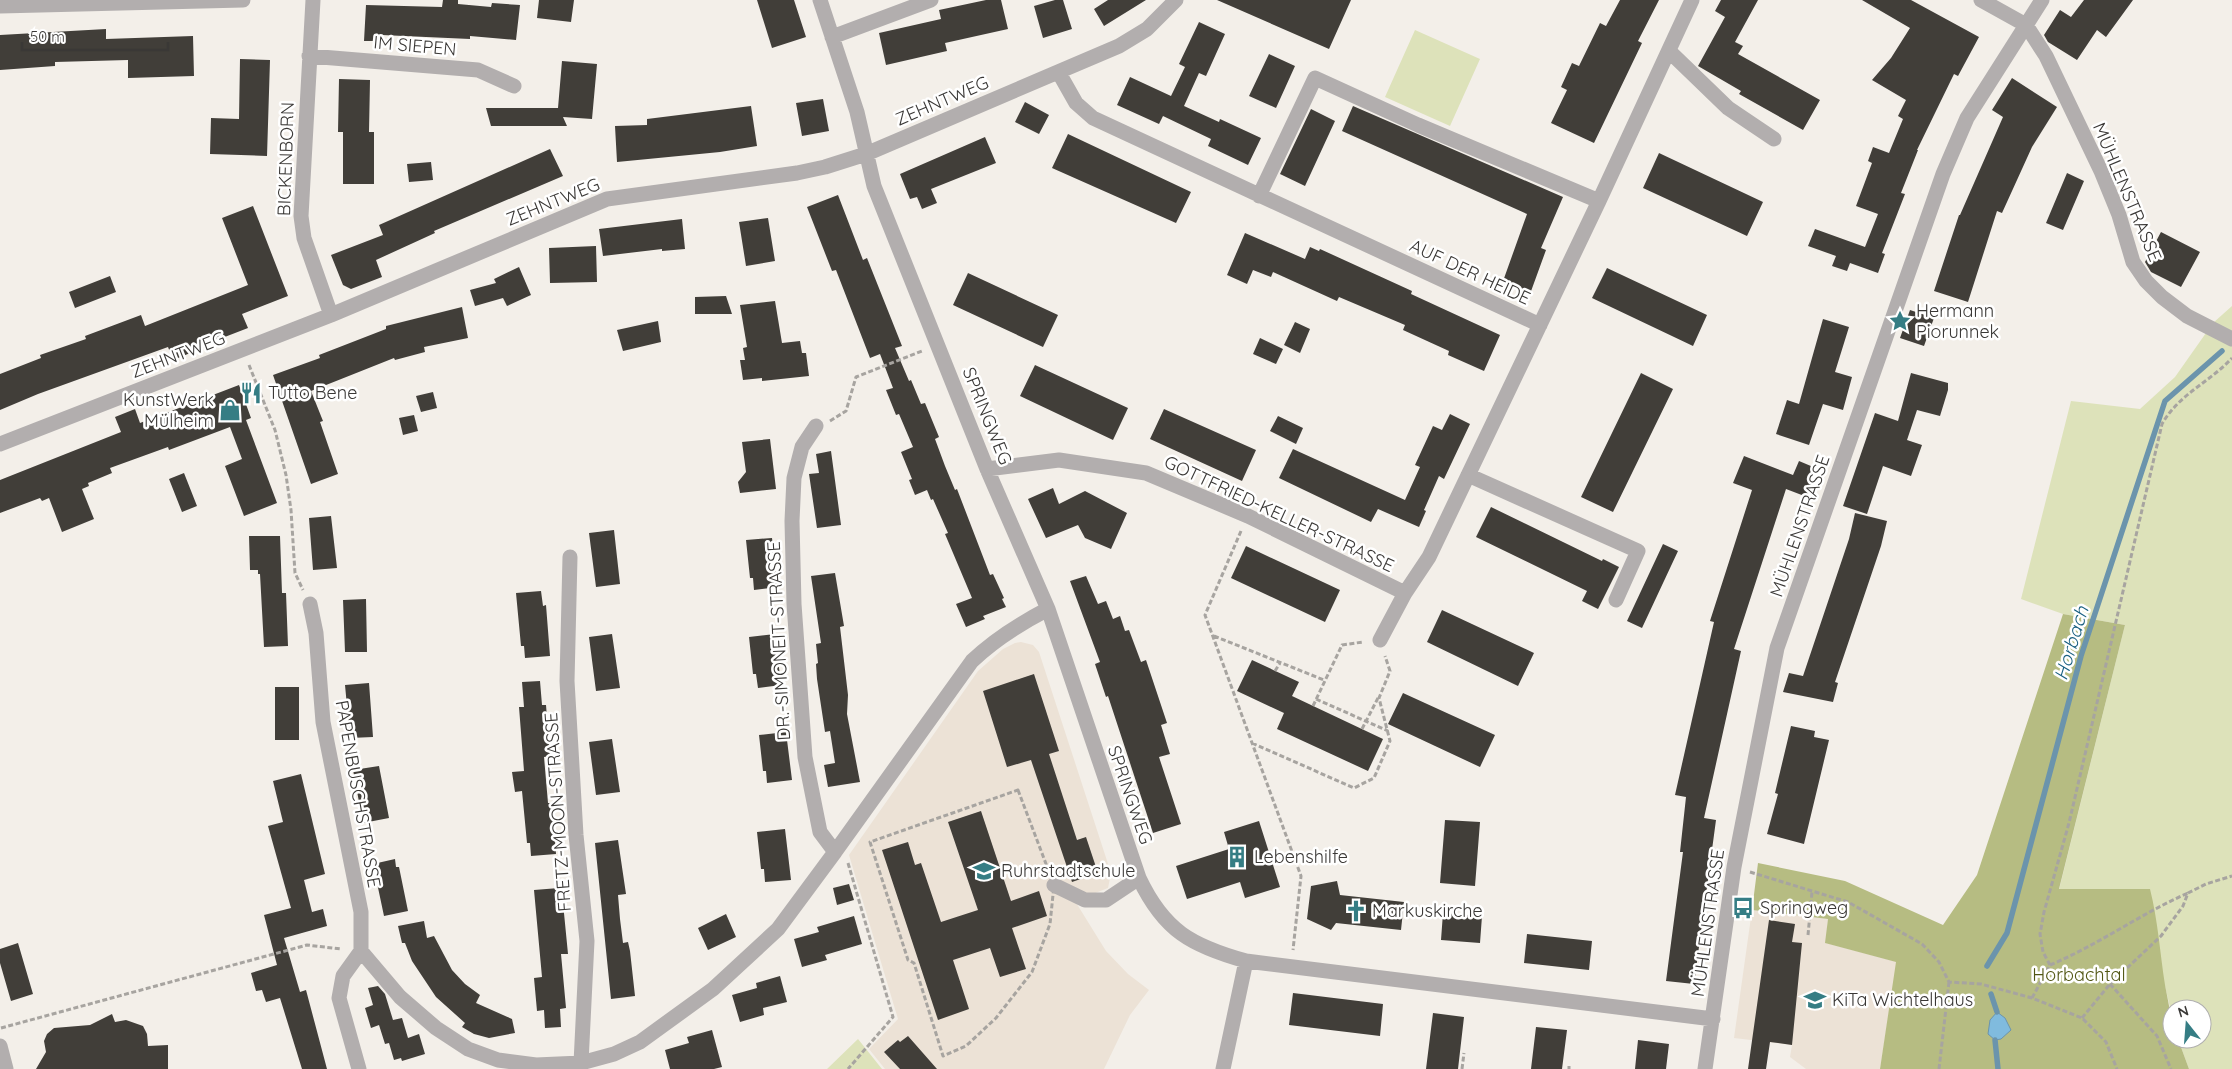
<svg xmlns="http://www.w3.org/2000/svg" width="2232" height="1069" viewBox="0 0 2232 1069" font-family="Quicksand,sans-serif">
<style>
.built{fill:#ece2d6}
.green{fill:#dde2ba}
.forest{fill:#b6bc82}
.water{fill:#80bbde;stroke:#6b94ac}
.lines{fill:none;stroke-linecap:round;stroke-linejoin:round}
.stream{stroke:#6b94ac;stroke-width:5.5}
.building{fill:#413e39}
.path{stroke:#a7a4a0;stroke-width:3;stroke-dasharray:5 2.5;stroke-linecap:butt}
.minor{stroke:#b2aeae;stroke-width:15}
.labels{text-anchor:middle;stroke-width:5;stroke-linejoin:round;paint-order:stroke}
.street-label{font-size:18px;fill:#3a3836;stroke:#fff}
.poi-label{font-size:18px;fill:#3a3836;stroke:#fff;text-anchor:start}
.park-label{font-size:18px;fill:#515613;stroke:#fff}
.water-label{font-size:19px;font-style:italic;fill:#185f81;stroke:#fff}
</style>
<rect width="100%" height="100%" fill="#f3efe9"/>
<path class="built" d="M1021 642 1033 645 1039 652 1111 873 1108 888 1075 901 1106 951 1128 974 1149 990 1130 1015 1104 1069H885L869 1049 898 1019 849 855 978 671 1003 649 1015 643Z
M1752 910 1828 919 1826 943 1897 962 1880 1069H1806L1790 1057 1792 1045 1734 1038Z"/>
<path class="green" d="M1415 30 1480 59 1450 126 1385 97Z
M2232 306V1069H2189L2178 1039H2202V1009H2172V1016L2165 986 2059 890 2125 625 2063 614 2021 599 2071 401 2140 409 2175 377 2213 323Z
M858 1039 882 1069H827Z"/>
<path class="forest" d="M2063 614 2125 625 2059 889H2150C2158 921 2160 953 2165 985 2169 1006 2172 1017 2172 1039H2178L2189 1069H1880L1896 962 1825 943 1828 919 1752 910 1758 863 1845 881 1943 925 1977 875Z"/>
<path class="water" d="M1997 1012 2005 1018 2011 1030 2001 1039 1995 1040 1988 1034 1990 1020Z"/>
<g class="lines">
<path class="stream" d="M1987 966 2007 933 2081 656 2165 401 2222 351
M1991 994 1997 1012
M1995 1040 1998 1069"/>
</g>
<path class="building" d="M443 0H458V4L491 7 492 3 520 5 516 40 470 36V39L382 35V41H364L366 5 442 7Z
M539 0H574L571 22 537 18Z
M757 0H794L806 37 772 48Z
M986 0H1001L1008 29 945 43 947 51 886 65 879 33 941 19 939 10Z
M1055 0H1063L1072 29 1043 38 1034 6Z
M1108 0H1146L1104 26 1094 9Z
M1217 0H1351L1329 49Z
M1620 0H1659L1638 41 1642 43 1594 143 1551 123 1567 90 1561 87 1572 63 1579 66 1600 23 1606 26Z
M1721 0H1758L1735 42 1743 46 1738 54 1820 100 1803 130 1739 94 1741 91 1698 66 1725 17 1715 11Z
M1862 0H1911L1979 37 1958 76 1954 74 1917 150H1918L1901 193 1905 194 1882 253 1885 254 1878 273 1850 263 1847 271 1832 266 1836 256 1808 246 1815 229 1865 247 1878 214 1856 206 1872 163 1868 161 1873 147 1889 153 1903 119 1898 116 1906 100 1872 80 1891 58 1910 28Z
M2084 0H2133L2106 37 2097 30 2077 60 2048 42 2044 35 2060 10 2071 17Z
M1199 22 1225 34 1206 76 1199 73 1184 106 1219 122 1220 119 1261 138 1248 165 1208 146 1211 139 1163 116 1159 124 1117 105 1130 77 1171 96 1185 67 1179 64Z
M106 29V39L193 36 194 76 128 78V60L55 62V66L0 70V35Z
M1269 54 1295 66 1276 108 1249 96Z
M240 59 270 60 267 156 210 154 211 118 239 119Z
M562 61 597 64 592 119 563 117 567 126H491L486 108H558Z
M2012 78 2057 107 2032 147 2002 213 1997 211 1968 302 1934 291 1959 215H1960L2003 117 1992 110Z
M339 79 370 80 369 132H374V184H343V132H338Z
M823 99 829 131 802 136 796 103Z
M1025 102 1049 115 1039 134 1015 122Z
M751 106 757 146 720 152 617 162 615 126 647 125V119Z
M1353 106 1563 197 1541 248 1546 250 1530 294 1502 284 1527 214 1342 131Z
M1311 109 1335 121 1305 186 1280 174Z
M1068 134 1191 192 1176 223 1052 168Z
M985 137 996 163 931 189 937 203 922 209 917 197 910 199 900 174Z
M550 149 563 176 434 231 435 233 376 260 382 277 351 289 343 285 331 255 383 235 379 225Z
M1659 153 1763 202 1747 236 1643 188Z
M431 162 433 180 409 182 407 164Z
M2067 173 2084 181 2063 230 2046 223Z
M838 195 863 260 867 258 902 346 895 348 909 381 911 380 921 404 925 403 939 437 935 439 945 466 955 490 957 489 990 575 993 574 1004 598 1002 599 1006 607 983 616 985 619 966 627 956 604 972 598 945 534 948 533 933 499 931 500 927 490 915 495 909 480 912 479 901 452 913 447 899 414 896 415 886 390 893 388 880 354 870 358 836 270 832 271 807 207Z
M253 206 288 296 242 314 248 328 204 345 205 347 173 360 168 347 38 394 0 410V374L41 358 40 355 86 339 85 336 141 315 145 326 248 285 222 218Z
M768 218 775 261 746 266 739 222Z
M682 219 685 249 662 251V249L603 256 599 229Z
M2161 232 2200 252 2181 287 2151 272 2145 262Z
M1245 233 1305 259 1310 247 1319 251 1320 249 1412 291 1411 294 1500 335 1484 371 1448 355 1449 351 1403 330 1405 325 1339 297 1337 301 1273 272 1271 277 1253 270 1247 284 1227 275Z
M596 246 597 282 550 283 549 248Z
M519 267 531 295 507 306 503 298 475 306 470 290 496 283 494 279Z
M1607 268 1707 315 1693 346 1592 298Z
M968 273 1058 315 1043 347 953 305Z
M110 276 116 292 75 308 69 292Z
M726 296 732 314H695V297Z
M775 301 782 343 800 341 802 353H806L809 376 762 381V378L743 380 740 360H745L743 348 747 347 740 305Z
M462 307 468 338 424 347 425 352 395 360 394 358 311 391 323 421 320 422 338 474 311 484 273 375 320 358 319 355 386 329V326Z
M1910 310 1934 318 1924 346 1900 338Z
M1823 319 1849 327 1835 372 1852 377 1843 410 1823 404 1809 445 1776 434 1787 400 1799 404Z
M658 321 661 342 623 351 617 330Z
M1295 322 1310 329 1300 353 1284 345Z
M1260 338 1283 349 1276 364 1253 354Z
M1035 365 1128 408 1113 440 1020 396Z
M1641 373 1673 389 1613 512 1581 497Z
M1911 373 1948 383V390L1940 416 1917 410 1907 440 1922 445 1911 476 1883 466 1867 514 1843 506 1875 413 1898 421Z
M239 385 251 418 246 420 277 503 244 516 225 466 242 459 230 427 169 450 168 447 110 468 112 473 88 483 89 486 82 489 94 519 62 532 49 498 42 501 40 498 0 513V480L121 432 115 417 135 409 140 423Z
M433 392 437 408 421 412 416 396Z
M1164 409 1256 450 1242 481 1150 439Z
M1450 414 1470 424 1444 479 1439 476 1424 510 1426 511 1419 527 1378 509 1371 522 1279 478 1293 449 1405 500 1420 467 1415 465 1433 426 1442 430Z
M414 415 418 431 403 435 399 418Z
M1278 416 1303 428 1296 444 1270 431Z
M770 439 776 489 740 493 738 482 746 472 742 442Z
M831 451 841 525 817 528 809 474 819 473 816 454Z
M1744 456 1793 475 1799 461 1818 469 1807 497 1786 489 1734 649 1741 651 1704 818 1716 820 1694 984 1666 981 1683 852H1680L1686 797 1675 795 1714 622 1710 621 1752 490 1733 483Z
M184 473 197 506 182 512 169 479Z
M1053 488 1059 504 1085 491 1127 513 1111 549 1085 538 1078 525 1046 538 1028 499Z
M1491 507 1602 561 1603 559 1619 567 1598 609 1582 601 1587 591 1476 537Z
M1855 513 1887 521 1881 546 1835 682 1838 683 1833 702 1783 692 1789 673 1803 676 1849 539Z
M331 516 337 568 313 570 309 518Z
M614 530 620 584 596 587 589 533Z
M249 536H280L282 593H286L288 646 264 647 260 574H258V570H250Z
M772 538 778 587 754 590 753 578H750L746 540Z
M1663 544 1678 551 1642 628 1627 621Z
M1246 546 1340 590 1325 622 1231 578Z
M835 573 844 626 840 627 848 695 847 714 860 782 828 787 824 765 835 763 830 731 825 732 817 679 816 664 818 663 816 644 821 643 811 576Z
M1086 576 1098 604 1106 601 1113 619 1120 616 1125 631 1129 630 1141 662 1146 660 1167 723 1161 725 1170 754 1159 757 1181 824 1153 833 1108 696 1106 697 1095 664 1100 662 1070 581Z
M541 591 543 606 546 605 550 656 525 658 524 646H521L516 593Z
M366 599 367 652H345L343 600Z
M1442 610 1534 653 1518 686 1427 642Z
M612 634 620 688 596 691 589 637Z
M775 634 781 685 758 688 756 674H753L749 637Z
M1252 660 1299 682 1292 696 1383 739 1368 771 1277 729 1284 713 1237 691Z
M1034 674 1059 751 1049 754 1077 840 1086 837 1098 873 1072 882 1031 760 1007 767 983 691Z
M540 681 542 705H546L550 756 544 757 548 803H552L556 854 531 856 530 843H527L522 791 515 792 512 772 524 771 519 707H524L522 682Z
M369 683 373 737 350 738 345 685Z
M275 687H299V740H275Z
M1403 693 1495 735 1480 767 1388 724Z
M1791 726 1815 731 1814 737 1829 740 1804 844 1767 834 1778 794 1775 793Z
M786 732 792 780 767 783 766 771H763L759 735Z
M612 739 620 792 596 795 589 742Z
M379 766 389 818 363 823 353 770Z
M301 774 325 874 304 880 312 912 323 909 327 926 284 938 300 992 306 990 327 1069H302L280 998 266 1002 262 990 256 991 251 973 277 965 264 915 291 908 268 826 283 822 273 781Z
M981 811 1011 901 1039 891 1047 916 1012 928 1026 969 1000 977 990 948 953 960 969 1009 938 1020 882 850 908 842 915 865 921 863 941 922 978 910 948 822Z
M1445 820 1480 822 1475 886 1440 883Z
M1259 821 1280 887 1245 898 1240 882 1187 899 1176 866 1229 849 1224 832Z
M785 829 791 880 765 882 764 869H761L757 832Z
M618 840 626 894 618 895 620 919 623 943 628 942 630 951 635 996 611 999 595 843Z
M395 859 396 867H399L408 911 384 916 373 864Z
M1337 881 1340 895 1404 902 1401 930 1336 923 1331 930 1307 919 1311 886Z
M849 884 854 900 837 905 833 888Z
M559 888 560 903H563L568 954H561L566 1008 560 1009 561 1027 545 1028 544 1010 537 1011 534 978 542 977 534 890Z
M1443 913 1482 916 1480 943 1441 940Z
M726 914 736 937 708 950 698 928Z
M854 916 862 944 825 955 827 960 802 967 794 939 819 932 817 927Z
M1769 920 1795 924 1792 942 1802 943 1792 1045 1770 1042 1766 1069H1748Z
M424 921 427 938 434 936 452 970 465 984 480 995 476 1003 512 1019 515 1033 489 1038 474 1034 462 1027 465 1023 436 997 412 961 405 943H402L398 926Z
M1527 934 1592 941 1589 970 1524 963Z
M18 943 33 994 11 1001 0 963V949Z
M780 976 787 1002 763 1008 764 1015 740 1022 732 995 757 988 756 983Z
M378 986 385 994 393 1020 402 1018 408 1038 419 1034 425 1054 402 1061 401 1058 394 1060 389 1043 385 1044 379 1025 371 1028 365 1008 373 1005 368 988Z
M1293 993 1383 1004 1380 1036 1289 1025Z
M1433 1013 1464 1017 1458 1069H1426Z
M112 1014 115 1022 126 1020 143 1026 147 1034 148 1046 168 1045V1069H36L46 1052 44 1041 47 1034 54 1028 90 1025Z
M1536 1027 1567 1030 1562 1069H1531Z
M712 1030 722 1067 714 1069H670L665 1050 689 1043 687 1037Z
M908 1036 937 1069H900L884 1052 898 1040 900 1042Z
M1638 1040 1669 1044 1666 1069H1635Z"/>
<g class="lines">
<path class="path" d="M249 365 275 430 286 475 291 510 295 573 303 590
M830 421 846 411 856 377 922 351
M1241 531 1205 615 1301 876 1293 950
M1214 636 1324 680
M1275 671 1280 663
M1316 699 1388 731
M1313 706 1342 645 1363 642
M1362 729 1378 698
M1252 743 1354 788 1374 778 1390 741 1379 698 1390 671 1385 656
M1018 790 1054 885 1050 924 1032 972 996 1018 966 1046 943 1056 914 963 908 960 870 842Z
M848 863 893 1017 848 1069
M1750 872 1848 902 1922 944 1939 962 1949 982 1981 984 2032 998 2082 1018 2106 1042 2117 1069
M1808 935 1812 892
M2050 965C2098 945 2140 914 2188 893
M2110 984 2157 1036 2171 1069
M2032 998 2050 965 2043 952 2040 934 2044 912 2069 823 2162 424C2179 394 2210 382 2232 358
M2082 1018 2110 984 2161 936 2183 906 2188 893 2206 884 2232 876
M1 1028 307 945 341 949
M1462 1069 1464 1053
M1569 1069V1066
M1939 1069 1949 982"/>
<path class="minor" d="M313 0 301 216 304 238 331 315
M820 0 857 112 874 186 987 469 1048 609 1139 878C1164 931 1192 946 1246 961L1713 1019
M1981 0 2026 25 2046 56 2101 171 2119 215 2133 262 2146 281 2162 297 2187 316 2232 339
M0 6 243 0
M832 37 931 0
M1669 51 1728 108 1774 139
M309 56 478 70 514 86
M1059 73 1076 103 1093 118 1540 325
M1259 196 1315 78 1418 125 1599 201
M0 444 331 315 607 199 797 173 825 167 866 154 1119 46 1147 29 1176 0
M987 469 1059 460 1146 473 1248 516 1405 593
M1468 475 1638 551 1616 600
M570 557 567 681 576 835 587 941 581 1063
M310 604 316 633 323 722 361 912V951L343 976 339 998 359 1069
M1380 640 1405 593 1429 557 1599 201 1692 0
M835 852 972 661C994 640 1021 623 1048 609
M1054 885 1085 900H1106L1139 878
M361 951 400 997 436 1028 468 1049 498 1060 536 1065 581 1063 614 1054 640 1042 713 989 778 929 835 852 820 832 805 757 794 604 792 521 794 478 802 447 816 426
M0 1046 6 1069
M1223 1069 1246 961
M1705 1069 1734 867 1777 648 1943 174 1967 118 2042 0"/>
</g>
<defs>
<g id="sight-bare" transform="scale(1.725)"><path d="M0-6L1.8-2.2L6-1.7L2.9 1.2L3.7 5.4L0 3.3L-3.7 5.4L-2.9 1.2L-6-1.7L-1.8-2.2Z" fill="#357d84" stroke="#fff" stroke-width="2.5" paint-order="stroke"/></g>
<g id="restaurant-bare" transform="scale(1.725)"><path d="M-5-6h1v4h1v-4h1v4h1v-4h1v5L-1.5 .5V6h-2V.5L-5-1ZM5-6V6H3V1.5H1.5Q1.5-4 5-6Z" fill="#357d84" stroke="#fff" stroke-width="2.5" paint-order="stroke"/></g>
<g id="shop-bare" transform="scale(1.725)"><path d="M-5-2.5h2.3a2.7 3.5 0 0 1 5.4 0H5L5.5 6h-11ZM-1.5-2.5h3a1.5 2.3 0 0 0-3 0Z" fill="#357d84" stroke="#fff" stroke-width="2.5" paint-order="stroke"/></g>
<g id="building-bare" transform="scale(1.725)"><path d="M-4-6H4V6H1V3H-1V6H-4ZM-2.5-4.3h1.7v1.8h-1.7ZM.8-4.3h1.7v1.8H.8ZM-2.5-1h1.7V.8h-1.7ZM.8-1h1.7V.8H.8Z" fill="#357d84" stroke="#fff" stroke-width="2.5" paint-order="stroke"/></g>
<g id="school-bare" transform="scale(1.725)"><path d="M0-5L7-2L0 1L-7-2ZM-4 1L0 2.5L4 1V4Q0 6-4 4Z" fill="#357d84" stroke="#fff" stroke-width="2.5" paint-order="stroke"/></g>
<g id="bus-bare" transform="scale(1.725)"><path d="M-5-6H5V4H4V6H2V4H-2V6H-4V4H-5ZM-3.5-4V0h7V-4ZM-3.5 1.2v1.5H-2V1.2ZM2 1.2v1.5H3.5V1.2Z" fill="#357d84" stroke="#fff" stroke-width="2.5" paint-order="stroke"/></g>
<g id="church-bare" transform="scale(1.725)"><path d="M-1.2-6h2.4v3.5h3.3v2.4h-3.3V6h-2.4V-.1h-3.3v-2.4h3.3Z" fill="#357d84" stroke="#fff" stroke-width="2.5" paint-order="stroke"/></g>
</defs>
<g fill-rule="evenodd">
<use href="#sight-bare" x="1900" y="321"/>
<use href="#restaurant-bare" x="251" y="393"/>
<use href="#shop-bare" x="230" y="410"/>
<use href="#building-bare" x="1237" y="857"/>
<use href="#school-bare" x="984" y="871"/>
<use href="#bus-bare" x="1743" y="908"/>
<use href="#church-bare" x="1356" y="911"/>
<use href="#school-bare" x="1815" y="1000"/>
</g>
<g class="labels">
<g class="street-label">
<text transform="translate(415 46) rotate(5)" y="6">IM SIEPEN</text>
<text transform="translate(942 101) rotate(-23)" y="6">ZEHNTWEG</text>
<text transform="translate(286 159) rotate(-88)" y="6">BICKENBORN</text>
<text transform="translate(2127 192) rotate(67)" y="6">MÜHLENSTRASSE</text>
<text transform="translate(553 202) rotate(-22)" y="6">ZEHNTWEG</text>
<text transform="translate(1470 272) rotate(25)" y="6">AUF DER HEIDE</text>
<text transform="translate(178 355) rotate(-21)" y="6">ZEHNTWEG</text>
<text transform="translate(987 416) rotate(68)" y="6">SPRINGWEG</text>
<text transform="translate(1279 514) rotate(25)" y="6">GOTTFRIED-KELLER-STRASSE</text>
<text transform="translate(1800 526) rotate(-71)" y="6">MÜHLENSTRASSE</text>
<text transform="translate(779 641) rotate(-93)" y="6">DR.-SIMONEIT-STRASSE</text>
<text transform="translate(358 794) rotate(80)" y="6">PAPENBUSCHSTRASSE</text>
<text transform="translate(1130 795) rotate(71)" y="6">SPRINGWEG</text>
<text transform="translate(558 812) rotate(-94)" y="6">FRETZ-MOON-STRASSE</text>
<text transform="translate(1708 923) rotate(-82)" y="6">MÜHLENSTRASSE</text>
</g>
<g class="poi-label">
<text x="1916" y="317">Hermann<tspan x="1916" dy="21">Piorunnek</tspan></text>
<text x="268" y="399">Tutto Bene</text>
<text x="214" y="406" text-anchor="end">KunstWerk<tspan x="214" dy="21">Mülheim</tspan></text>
<text x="1254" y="863">Lebenshilfe</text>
<text x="1001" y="877">Ruhrstadtschule</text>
<text x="1760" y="914">Springweg</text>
<text x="1372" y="917">Markuskirche</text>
<text x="1832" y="1006">KiTa Wichtelhaus</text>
</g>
<g class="park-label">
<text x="2079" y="981">Horbachtal</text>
</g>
<g class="water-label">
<text transform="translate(2071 643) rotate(-73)" y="7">Horbach</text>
</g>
</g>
<g transform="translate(2187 1024) rotate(343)"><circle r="24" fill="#ffffff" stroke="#b0afaf"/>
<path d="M0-4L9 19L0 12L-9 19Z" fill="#357d84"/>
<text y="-8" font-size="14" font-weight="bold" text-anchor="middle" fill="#3a3836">N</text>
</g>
<path d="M22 42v8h146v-8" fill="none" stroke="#3a3836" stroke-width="2.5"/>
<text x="30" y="42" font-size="15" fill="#3a3836" stroke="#ffffff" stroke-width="4" paint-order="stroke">50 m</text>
</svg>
